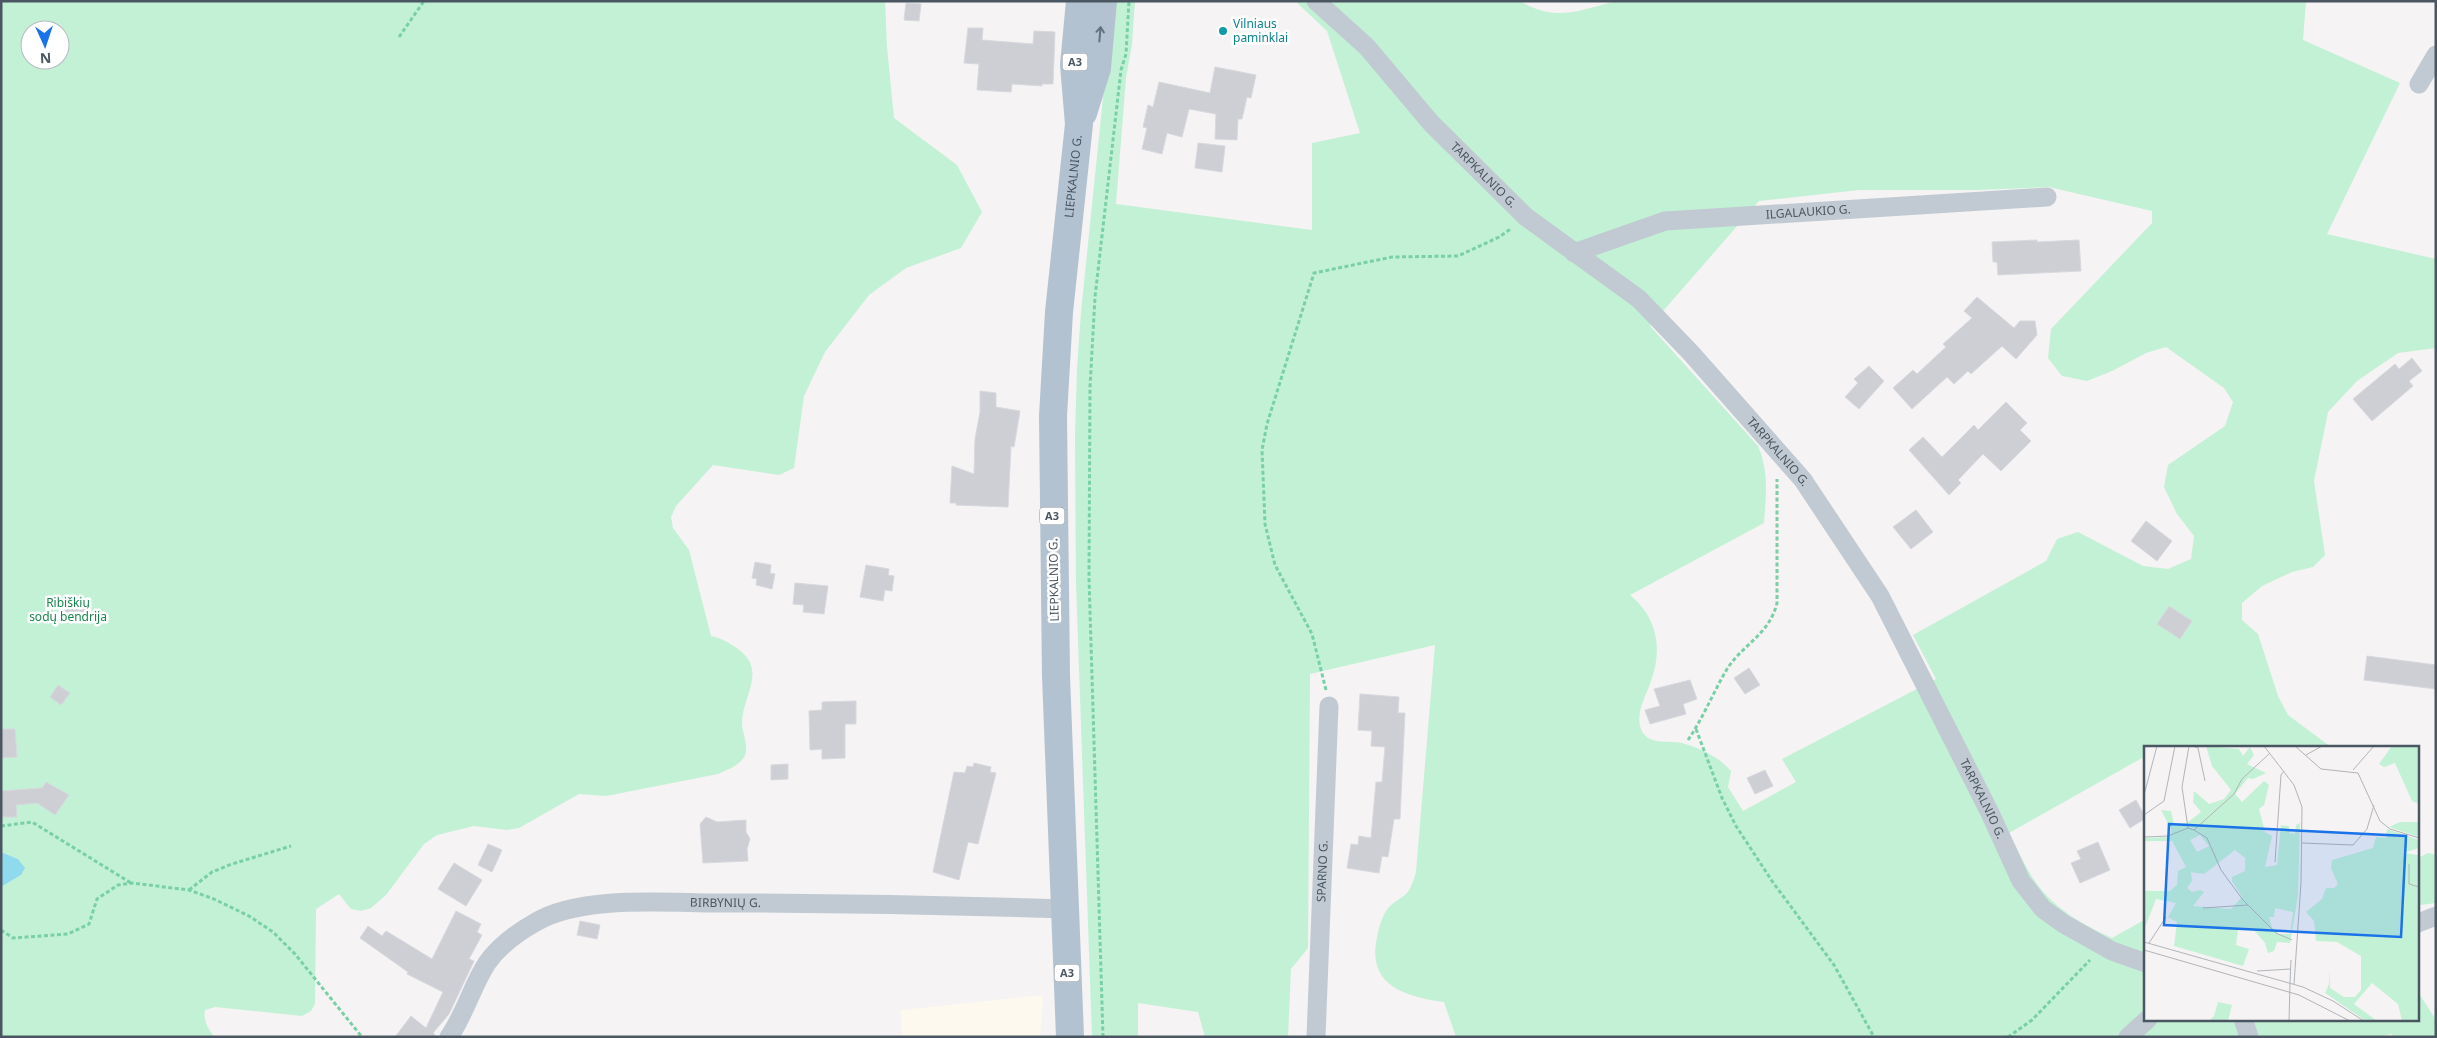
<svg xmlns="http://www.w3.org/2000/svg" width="2437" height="1038" viewBox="0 0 2437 1038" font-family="'Noto Sans',sans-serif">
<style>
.commercial{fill:#fdf9ef}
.green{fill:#c3f1d5;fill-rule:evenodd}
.water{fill:#90daee}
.building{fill:#cdcfd5;stroke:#d7d9de}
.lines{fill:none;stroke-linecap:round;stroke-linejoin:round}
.path{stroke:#7ad0a6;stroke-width:3;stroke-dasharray:4 2.5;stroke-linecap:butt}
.minor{stroke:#c1cad2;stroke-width:19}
.primary{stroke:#b3c2d1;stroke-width:28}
.oneway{stroke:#64717d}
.culture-dot{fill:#0f9aa8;stroke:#fff;stroke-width:2}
.labels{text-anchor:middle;stroke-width:5;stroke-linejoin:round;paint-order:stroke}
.shield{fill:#fff;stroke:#808990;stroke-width:1}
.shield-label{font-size:11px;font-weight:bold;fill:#4a5661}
.culture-label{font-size:12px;fill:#0d838f;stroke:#fff;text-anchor:start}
.street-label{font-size:12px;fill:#4a5661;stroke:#fff}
.park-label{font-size:12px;fill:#17864f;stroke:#fff}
.inset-road{fill:none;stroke:#b1b4b9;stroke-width:1}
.view{fill:#1a73e8;fill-opacity:0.15;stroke:#1a73e8;stroke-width:2.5}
.inset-edge{fill:none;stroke:#4a5661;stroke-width:2.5}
</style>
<rect width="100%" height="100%" fill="#f5f3f3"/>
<path class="commercial" d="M1043 995 1040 1037H902L901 1010Z"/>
<path class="green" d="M1 1H885L887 47 894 118 957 165 982 212 961 248 906 268 869 295 825 352 804 396 794 468 779 475 713 465 676 506 671 517 673 528 689 550 711 636C722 638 729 643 738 649 768 671 742 696 742 723 742 734 750 747 744 757 739 766 726 770 718 774L606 796 579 794 519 828 507 830 474 826 437 835 424 844 386 895 371 908 361 911 351 909 339 894 316 909 315 1004 311 1011 302 1016 215 1007 205 1010C203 1021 208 1028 214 1037H1V887L21 875 18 859 1 852ZM30 30H60V60H30Z
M1113 1H1135L1132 44 1126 78 1116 204 1312 230V143L1360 133 1327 31 1295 1H1520C1556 23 1579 10 1617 1H2306L2303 40 2400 83 2327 234 2436 259V348L2398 353 2357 381 2328 412 2314 481 2325 555 2313 567 2292 572 2262 586 2242 603V620L2258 634 2278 696 2288 715 2331 747H2146V765L2142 758 2009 833C2018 850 2026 869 2037 884 2056 910 2084 925 2112 938L2146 919V1019H2418V992L2436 1020V1037H2393L2392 1034 2375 1037H1456L1444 1002C1410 997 1369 988 1376 943 1378 932 1380 921 1386 911 1391 903 1401 899 1407 893 1411 888 1414 879 1416 872L1435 645 1310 674 1308 948 1291 969 1288 1037H1205L1198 1012 1138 1003V1037H1092L1076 583 1075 437 1077 368 1081 312ZM2049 187 2152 211V223L2051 329 2048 358 2062 376 2087 381 2112 371 2146 353 2166 347 2224 388 2233 402 2225 426 2168 465 2164 487 2177 514 2194 536 2191 559 2168 569 2143 566 2078 532 2057 539 2046 561 1913 635 1936 679 1782 759 1796 782 1743 811 1728 787 1731 771C1719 757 1700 748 1682 743 1669 740 1647 746 1641 729 1635 713 1646 696 1651 681 1663 648 1657 617 1630 595L1764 523C1766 496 1769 471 1758 446L1650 326 1759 201 1859 190H1977Z
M2428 853 2436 855V903L2420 905 2418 911V858Z"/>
<path class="water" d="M1 852 18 859 25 868 21 875 1 887Z"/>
<path class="building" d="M906 3 921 4 919 21 904 20Z
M968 28H983L982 40 1033 44 1034 31 1055 32 1053 84H1042V86L1012 84 1011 92 977 90 979 64 964 63Z
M1215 67 1256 75 1251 98 1247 97 1242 119H1238L1237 140 1215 139 1216 114 1189 109 1182 137 1167 133 1162 154 1142 149 1147 128 1143 127 1148 105 1153 107 1159 82 1210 93Z
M1198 143 1225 146 1222 172 1195 168Z
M2037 240V242L2079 240 2081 271 1998 275 1997 262H1993L1992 242Z
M1977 297 2014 328 2020 321H2035L2037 335 2016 359 2002 346 1971 374 1968 371 1954 384 1947 377 1912 409 1893 388 1913 370 1917 374 1946 347 1943 344 1972 318 1964 311Z
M2412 358 2422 371 2409 381 2413 386 2372 421 2353 399 2395 364 2399 369Z
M1869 366 1884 381 1859 409 1845 397 1858 383 1854 379Z
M980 391 996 393V407L1020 411 1014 447 1011 446 1008 507 956 505V503H950L952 466 974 474 975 439 980 412Z
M2006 402 2027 423 2020 430 2031 441 2001 471 1983 454 1958 480 1961 483 1949 495 1909 450 1923 437 1942 457 1974 425 1978 430Z
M1916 510 1933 532 1911 549 1893 527Z
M2146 521 2172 541 2157 561 2131 541Z
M755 562 771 565 770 573 775 574 772 589 756 585 757 579 752 578Z
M866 565 889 569 888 575 894 576 892 591 885 590 883 601 860 597Z
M795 583 828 586 824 614 803 612 804 605 793 604Z
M71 599 87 608 79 623 63 613Z
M2169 606 2192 621 2180 639 2157 624Z
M2367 656 2436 665V689L2364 680Z
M1749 668 1760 685 1745 694 1734 678Z
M1690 680 1697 699 1683 704 1686 714 1650 724 1645 710 1660 706 1654 689Z
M58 685 70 693 61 705 50 697Z
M1360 694 1399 697 1398 713H1405L1400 819H1394L1388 857 1382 856 1379 873 1347 868 1351 844 1358 845 1359 836 1371 838 1376 782H1382L1385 747 1371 746 1372 731 1358 730Z
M856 701V724H845V758L822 759V749L810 750 809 711 822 710V702Z
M1 729H15L17 757 1 758Z
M974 763 991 767 990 772 996 773 978 844 968 842 959 880 933 872 954 772 965 773 967 766 973 767Z
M788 764V779L771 780V765Z
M1765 770 1773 786 1755 794 1747 778Z
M46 782 69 795 55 815 37 803 16 805 17 817H1V791L42 788Z
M2136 800 2146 818 2130 828 2119 810Z
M706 817 717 822 746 820V832L750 839 747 849 748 861 703 863 700 824Z
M2098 842 2110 870 2080 883 2071 863 2081 859 2077 851Z
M488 844 502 850 492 872 478 865Z
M454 863 482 880 466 906 438 889Z
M456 911 481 924 477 932 482 935 469 959 474 961 449 1014 433 1033 437 1037H395L411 1016 426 1028 443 992 407 974 408 972 360 938 368 926 382 936 386 931 432 959Z
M580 921 600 925 597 939 577 935Z"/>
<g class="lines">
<path class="path" d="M399 37 424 1
M1326 690 1312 634 1275 565 1265 524 1262 450 1267 424 1314 273 1392 257 1458 256 1499 237 1512 228
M1696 729 1722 798 1736 826 1772 881 1834 965 1874 1037
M1688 740C1703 718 1713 693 1727 669 1743 644 1769 635 1777 603V479
M1 826 32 822 131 883
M189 890 212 872 232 864 291 846
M1 930 13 938 68 934 89 924 97 899 118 885 132 883 189 890 214 899 249 916 273 932 295 954 362 1037
M1103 1037 1089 578 1090 387 1095 297 1121 70 1126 54 1129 1
M2008 1037 2032 1020 2090 960"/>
<g class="minor">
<path id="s1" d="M1316 1 1367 47 1431 123 1526 217 1639 299 1691 353 1803 480 1880 596 1990 813 2021 881 2043 909 2064 924 2112 951 2146 963"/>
<path d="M2419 84 2436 55"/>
<path id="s2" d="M1574 253 1665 221 2047 197"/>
<path d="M2418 923 2436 916"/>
<path d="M2243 1019 2249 1037"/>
<path id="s3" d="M449 1037C465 1014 472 986 487 963 499 946 518 932 536 922 581 895 666 903 718 903 834 903 949 905 1065 909"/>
<path id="s4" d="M1316 1037 1329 706"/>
<path d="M2128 1037 2148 1019"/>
</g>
<g class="primary">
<path d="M1083 113 1097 68 1103 1"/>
<path id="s5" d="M1070 1037 1056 676 1053 416 1059 312 1079 124 1074 65 1080 1"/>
</g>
</g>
<defs><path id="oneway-shaft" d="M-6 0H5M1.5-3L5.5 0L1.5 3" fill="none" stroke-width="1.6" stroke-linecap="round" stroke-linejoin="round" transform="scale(1.25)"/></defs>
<use class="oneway" href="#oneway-shaft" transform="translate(1100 34) rotate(-85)"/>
<circle class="culture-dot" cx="1223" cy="31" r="5"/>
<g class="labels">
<g class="shield">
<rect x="1062.5" y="53.5" width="25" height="17" rx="4"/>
<rect x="1039.5" y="507.5" width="25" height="17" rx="4"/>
<rect x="1054.5" y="964.5" width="25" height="17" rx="4"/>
</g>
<g class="shield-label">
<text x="1075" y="66">A3</text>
<text x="1052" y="520">A3</text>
<text x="1067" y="977">A3</text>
</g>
<g class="culture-label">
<text x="1233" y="28">Vilniaus<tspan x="1233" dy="14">paminklai</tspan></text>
</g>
<g class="street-label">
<text dy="4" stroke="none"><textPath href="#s1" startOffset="242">TARPKALNIO G.</textPath></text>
<text dy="4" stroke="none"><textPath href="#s5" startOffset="862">LIEPKALNIO G.</textPath></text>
<text dy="4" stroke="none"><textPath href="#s2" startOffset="240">ILGALAUKIO G.</textPath></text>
<text dy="4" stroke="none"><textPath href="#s1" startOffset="648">TARPKALNIO G.</textPath></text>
<text transform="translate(1054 580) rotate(-91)" y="4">LIEPKALNIO G.</text>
<text dy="4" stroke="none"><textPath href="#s1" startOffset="1052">TARPKALNIO G.</textPath></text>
<text dy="4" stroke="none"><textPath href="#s4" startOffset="166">SPARNO G.</textPath></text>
<text dy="4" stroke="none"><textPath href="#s3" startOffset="340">BIRBYNIŲ G.</textPath></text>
</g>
<g class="park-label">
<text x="68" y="607">Ribiškių<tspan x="68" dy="14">sodų bendrija</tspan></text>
</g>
</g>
<g transform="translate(2144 746)">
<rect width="275" height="275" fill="#f5f3f3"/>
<path d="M62 0 95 3 99 10 106 1 110 9 103 18 122 27 109 33 104 32 91 48 98 56 120 35 125 39 120 59 115 63 121 86 128 90 121 121 133 119 137 79 145 80V87L151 88 152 79 156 77 154 150 146 197 133 196 130 205 124 207 121 197 109 183 94 184 92 199 105 203 99 220 30 200 33 176 24 171 32 157 12 153 0 184V145H26L33 139 34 125 42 121 28 95H0V92L26 91 27 83 17 64 27 65 30 78 43 77 57 66 49 56 50 45 65 58 80 53 87 44 68 20ZM56 89 65 100 53 106 46 94ZM91 104 101 112V125L88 131V135L98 151 87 163 49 160 60 146 56 144 48 146 43 142 48 135 47 126 60 128ZM131 162 149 166 146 188H135L128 181 125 171H130ZM248 0H275V58L268 55 251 17 240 21 235 18ZM256 76H275V91L245 81ZM243 83 275 94V102L259 107 275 109V275H258L254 258 228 237 210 258 233 275H222L181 247 185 238 186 223V242L200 251H211L217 244V210L193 196 172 195 170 175 162 166 178 153 182 142H190L194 138 187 122 188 114 229 102 232 91 242 92ZM74 256 88 259 84 275H65L70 270Z" fill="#c3f1d5" fill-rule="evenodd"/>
<path class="inset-road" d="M49 0 54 2 61 35M120 0 150 39 158 61 157 137 150 238M151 0 177 23 214 27 236 75 246 83 275 92M162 9 178 0M209 24 230 0M0 49 13 0M0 69 20 55 31 0M44 82 38 41 45 0M50 84 63 92 77 124 99 154 132 187 148 194M0 91 24 90 44 82 50 84 90 48 98 33 126 7M158 97 209 99 223 83 230 59M131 116 137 29 140 25M265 118V138L275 141M59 162 104 159M0 196 159 241 189 255 220 275M5 197 22 171M0 204 155 249 206 275M113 225 147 223M146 237 147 214M145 275 146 237"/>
<path class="view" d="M25 78 262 90 257 191 20 179Z"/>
<rect width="275" height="275" class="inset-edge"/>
</g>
<rect width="2437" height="1038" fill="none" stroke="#4a5661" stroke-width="5"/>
<g transform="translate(45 45) rotate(177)"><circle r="24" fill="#ffffff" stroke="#b7bbc0"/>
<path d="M0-4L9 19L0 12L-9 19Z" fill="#1a73e8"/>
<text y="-8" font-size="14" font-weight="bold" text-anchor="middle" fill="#4a5661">N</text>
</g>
</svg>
